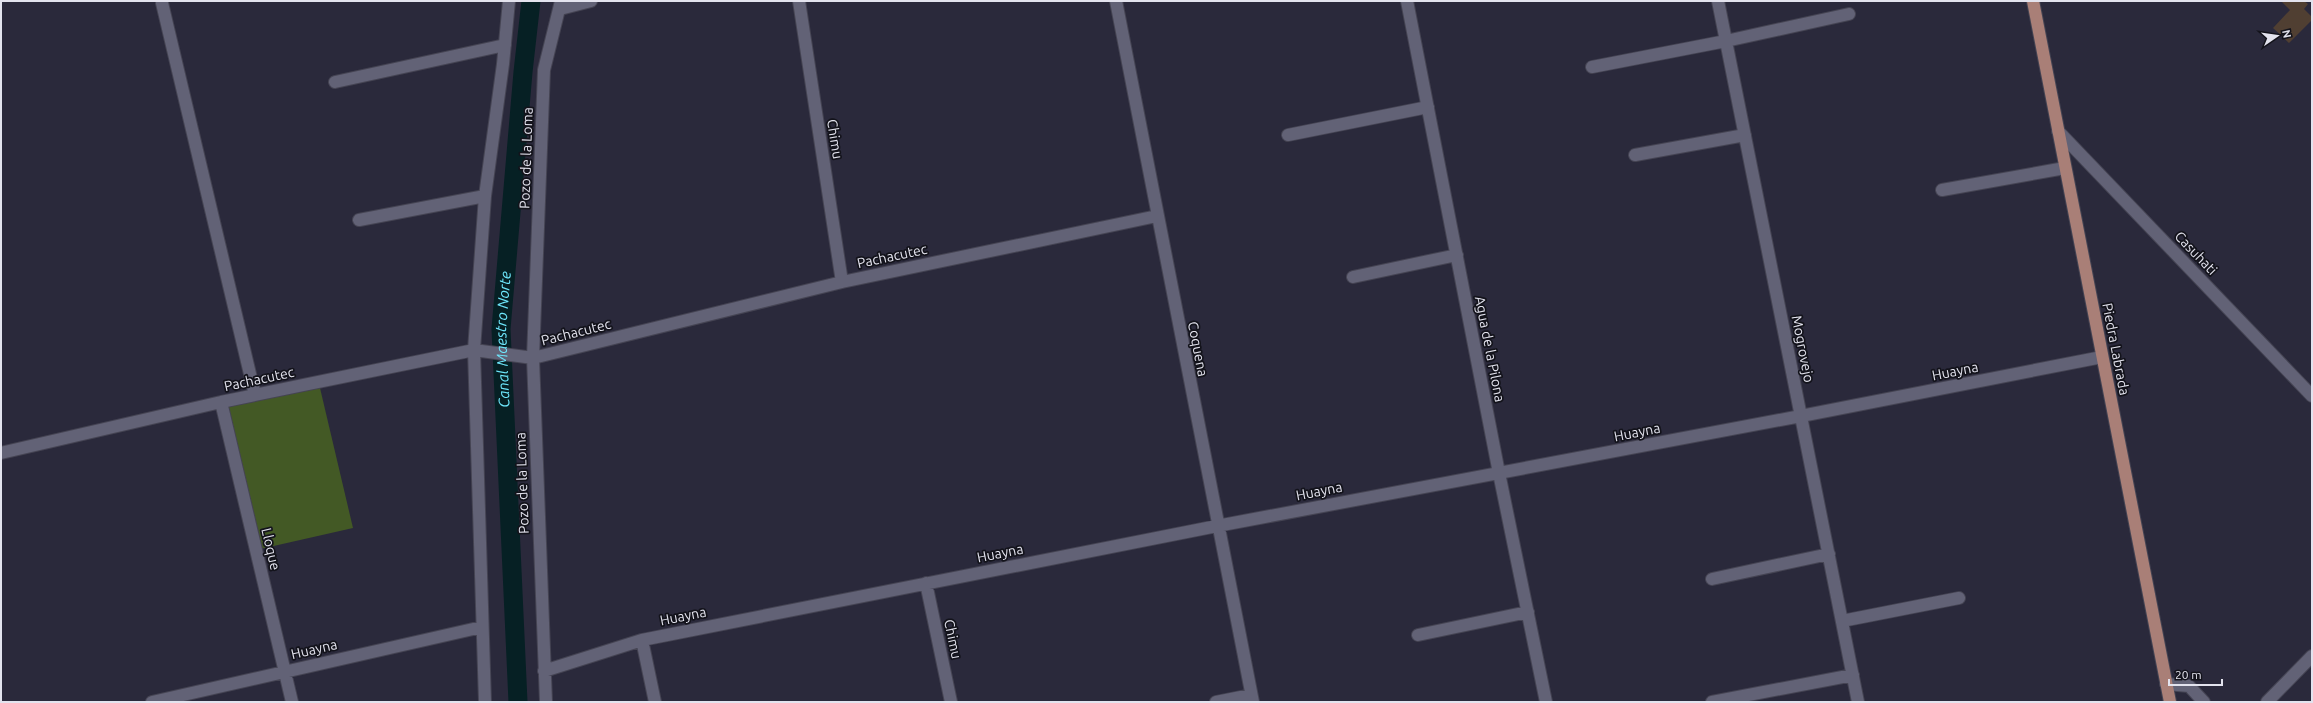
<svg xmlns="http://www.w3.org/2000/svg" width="2313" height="703" viewBox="0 0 2313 703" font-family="Ubuntu,sans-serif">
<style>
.green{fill:#435925}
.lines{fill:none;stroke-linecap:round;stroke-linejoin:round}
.canal{stroke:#062024;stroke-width:19}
.building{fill:#503f32}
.minor-casing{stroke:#454453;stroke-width:14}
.major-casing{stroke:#454453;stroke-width:14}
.minor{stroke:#626276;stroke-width:12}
.major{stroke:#a97f77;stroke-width:12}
.labels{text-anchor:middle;stroke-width:3.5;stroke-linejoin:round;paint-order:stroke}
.street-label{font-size:14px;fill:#e3e3ee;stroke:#13131b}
.water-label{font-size:15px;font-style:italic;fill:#6ee7fc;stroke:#13131b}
</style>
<rect width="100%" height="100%" fill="#2a293b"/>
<path class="green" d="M320 388 353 528 256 550 222 408Z"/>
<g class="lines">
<path class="canal" id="s1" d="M518 702 501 329 523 72 531 1"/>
</g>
<path class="building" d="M2281 1H2304L2308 4 2304 9 2312 17V20L2289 43 2273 28 2290 10Z"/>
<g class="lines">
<g class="minor-casing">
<path id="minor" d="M799 1 842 282
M1116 1 1253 702
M1407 1 1499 473 1546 702
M1718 1 1858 702
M162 3 255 395
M560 9 591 1
M1592 67 1726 41 1849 14
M335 82 505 45
M2058 131 2312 396
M1288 135 1428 107
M1635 155 1745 135
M1942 190 2065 168
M359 220 485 196
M1353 277 1457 255
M221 402 292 702
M1 453 221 402 474 350 533 358 842 282 1157 216
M1712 579 1829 554
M926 583 951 702
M1842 621 1959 598
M1418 635 1528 612
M642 640 655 702
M544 671 642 640 1217 526 1801 416 2102 357
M2166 684 2189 686 2204 702
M152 702 482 627
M485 702 474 350 485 196 503 64 509 1
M546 702 533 358 544 70 561 1
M1216 702 1251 695
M1712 702 1853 675
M2267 702 2312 656"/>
</g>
<g class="major-casing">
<path id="major" d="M2033 1 2170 702"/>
</g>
<use href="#minor" class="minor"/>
<use href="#major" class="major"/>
</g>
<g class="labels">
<g class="street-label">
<text transform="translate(835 139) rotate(81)" y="5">Chimu</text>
<text transform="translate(526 158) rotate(-88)" y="5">Pozo de la Loma</text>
<text transform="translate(2196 253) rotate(46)" y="5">Casuhati</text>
<text transform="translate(892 256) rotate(-12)" y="5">Pachacutec</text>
<text transform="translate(576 332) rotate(-14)" y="5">Pachacutec</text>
<text transform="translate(1198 349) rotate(79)" y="5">Coquena</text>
<text transform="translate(1490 349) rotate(79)" y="5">Agua de la Pilona</text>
<text transform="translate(1803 349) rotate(79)" y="5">Mogrovejo</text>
<text transform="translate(2116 349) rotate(79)" y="5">Piedra Labrada</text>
<text transform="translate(1955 371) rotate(-11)" y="5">Huayna</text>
<text transform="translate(259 379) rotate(-12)" y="5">Pachacutec</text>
<text transform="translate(1637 432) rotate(-11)" y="5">Huayna</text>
<text transform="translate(522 483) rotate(-92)" y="5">Pozo de la Loma</text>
<text transform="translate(1319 491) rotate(-11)" y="5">Huayna</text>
<text transform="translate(271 549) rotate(77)" y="5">Lloque</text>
<text transform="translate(1000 553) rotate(-11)" y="5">Huayna</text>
<text transform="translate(683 616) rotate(-11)" y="5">Huayna</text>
<text transform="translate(953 639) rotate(78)" y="5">Chimu</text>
<text transform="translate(314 649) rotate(-13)" y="5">Huayna</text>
</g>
<g class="water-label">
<text dy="5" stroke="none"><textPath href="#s1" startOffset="363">Canal Maestro Norte</textPath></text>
</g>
</g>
<rect width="2313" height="703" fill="none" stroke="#e3e3ee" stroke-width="4"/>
<g transform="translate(2277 36) rotate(77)" stroke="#13131b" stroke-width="3" paint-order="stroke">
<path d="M0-3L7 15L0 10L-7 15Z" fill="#e3e3ee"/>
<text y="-6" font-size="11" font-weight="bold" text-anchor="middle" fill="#e3e3ee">N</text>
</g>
<path d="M2169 679v6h53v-6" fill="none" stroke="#e3e3ee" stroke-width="2"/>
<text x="2175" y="679" font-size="12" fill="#e3e3ee" stroke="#13131b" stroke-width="3" paint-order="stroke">20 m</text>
</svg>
